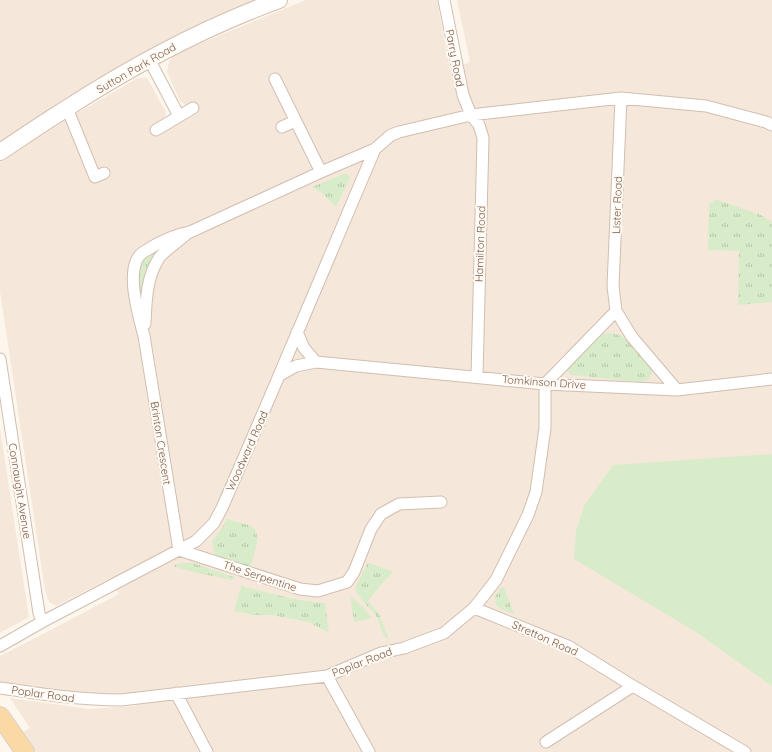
<svg xmlns="http://www.w3.org/2000/svg" width="772" height="752" viewBox="0 0 772 752" font-family="Quicksand,sans-serif">
<style>
.residential{fill:#f5e8da}
.grass{fill:url(#grass-tufts)}
.garden{fill:#d8ecc9}
.lines{fill:none;stroke-linecap:round;stroke-linejoin:round}
.minor-casing{stroke:#d1beb0;stroke-width:13}
.secondary-casing{stroke:#d6c0b0;stroke-width:18}
.primary-casing{stroke:#dad1cd;stroke-width:20}
.minor{stroke:#fff;stroke-width:11}
.secondary{stroke:#fff;stroke-width:16}
.primary{stroke:#fbd9a5;stroke-width:18}
.labels{text-anchor:middle;stroke-width:4;stroke-linejoin:round;paint-order:stroke}
.street-label{font-size:11px;fill:#7a5c4d;stroke:#fffaf3}
</style>
<defs>
<pattern id="grass-tufts" width="24" height="20" patternUnits="userSpaceOnUse"><rect width="24" height="20" fill="#d8ecc9"/><path d="M3 7l-1-3M5 7V3M7 7l1-3M15 17l-1-3M17 17v-4M19 17l1-3" fill="none" stroke="#b4c2a5"/></pattern>
</defs>
<rect width="100%" height="100%" fill="#fdf6ec"/>
<path class="residential" d="M0 0H279L250 11 0 152Z
M306 0H437L450 70 470 62 457 0H772V752H36L22 733 30 728 10 698 89 709 136 706 134 693 85 695 0 683V656L43 634 119 594 109 579 56 606 49 602 45 590 0 292V162L74 115 138 78H147L166 112 165 118 151 126 156 137 198 113 192 104 187 106 180 101 167 72 169 62 174 54Z
M0 428 29 617 0 633Z"/>
<path class="grass" d="M346 173 350 178 336 207 323 194 312 187Z
M715 200H718L761 215 772 222V302L738 305 739 251 708 250 709 204Z
M160 248 143 291H140L137 287 141 260Z
M612 333C631 337 642 355 653 370L652 374 647 381 640 382 573 375 569 373 568 368 595 338 603 334Z
M227 519 252 526C264 538 252 554 251 567L215 556 212 542 224 525Z
M181 563H193L234 577 233 580 197 573 175 567V565Z
M368 563 392 571V573L384 581 368 601 379 614 389 640C380 635 381 623 376 616 372 609 355 596 356 588 356 584 365 569 368 563Z
M241 586C269 593 296 601 325 603L329 633 309 622 272 615H255L234 611Z
M501 587H504L514 614 501 609 496 605 495 597Z
M350 596 362 606 372 618 354 622Z"/>
<path class="garden" d="M772 454V686L696 632 574 559 576 531 584 506 613 465Z"/>
<g class="lines">
<g class="minor-casing">
<path id="minor" d="M444 0 463 95 471 115 479 125 483 138 477 376
M149 59 179 116
M275 79 321 172
M621 98 613 286 616 311 632 337 677 390
M67 108 95 177 104 173
M282 127 295 121
M156 130 193 108
M145 324C146 302 146 278 159 258 163 252 182 238 189 232
M297 332 304 348 316 362 545 384 677 390 772 379
M0 359 39 613 42 622
M280 375 296 366 316 362
M545 384 616 311
M441 502 399 504 381 514 371 529 354 572 347 582 318 591 300 589 179 550 144 336C139 317 125 271 140 255 142 253 145 251 147 250 161 241 174 235 190 232L321 172 375 149 391 135 399 132 471 115 621 98 706 106 766 122 772 125
M474 608 568 646 633 686 745 752
M0 646 42 622 196 541 214 523 222 508C274 389 324 269 375 149
M327 676 369 752
M0 688C41 694 80 700 121 700L327 676 381 653 404 648 444 633 474 608 496 580 528 515 536 492 545 428V384
M176 693 207 752
M546 742 633 686"/>
</g>
<g class="secondary-casing">
<path id="secondary" d="M0 152C20 139 40 125 61 112 130 67 202 28 279 0"/>
</g>
<g class="primary-casing">
<path id="primary" d="M0 716 25 752"/>
</g>
<use href="#minor" class="minor"/>
<use href="#secondary" class="secondary"/>
<use href="#primary" class="primary"/>
</g>
<g class="labels">
<g class="street-label">
<text transform="translate(455 58) rotate(79)" y="4">Parry Road</text>
<text transform="translate(136 68) rotate(-30)" y="4">Sutton Park Road</text>
<text transform="translate(617 205) rotate(-88)" y="4">Lister Road</text>
<text transform="translate(480 244) rotate(-88)" y="4">Hamilton Road</text>
<text transform="translate(544 382) rotate(4)" y="4">Tomkinson Drive</text>
<text transform="translate(161 443) rotate(81)" y="4">Brinton Crescent</text>
<text transform="translate(247 451) rotate(-66)" y="4">Woodward Road</text>
<text transform="translate(20 491) rotate(81)" y="4">Connaught Avenue</text>
<text transform="translate(260 576) rotate(18)" y="4">The Serpentine</text>
<text transform="translate(545 638) rotate(24)" y="4">Stretton Road</text>
<text transform="translate(362 662) rotate(-21)" y="4">Poplar Road</text>
<text transform="translate(43 694) rotate(8)" y="4">Poplar Road</text>
</g>
</g>
</svg>
